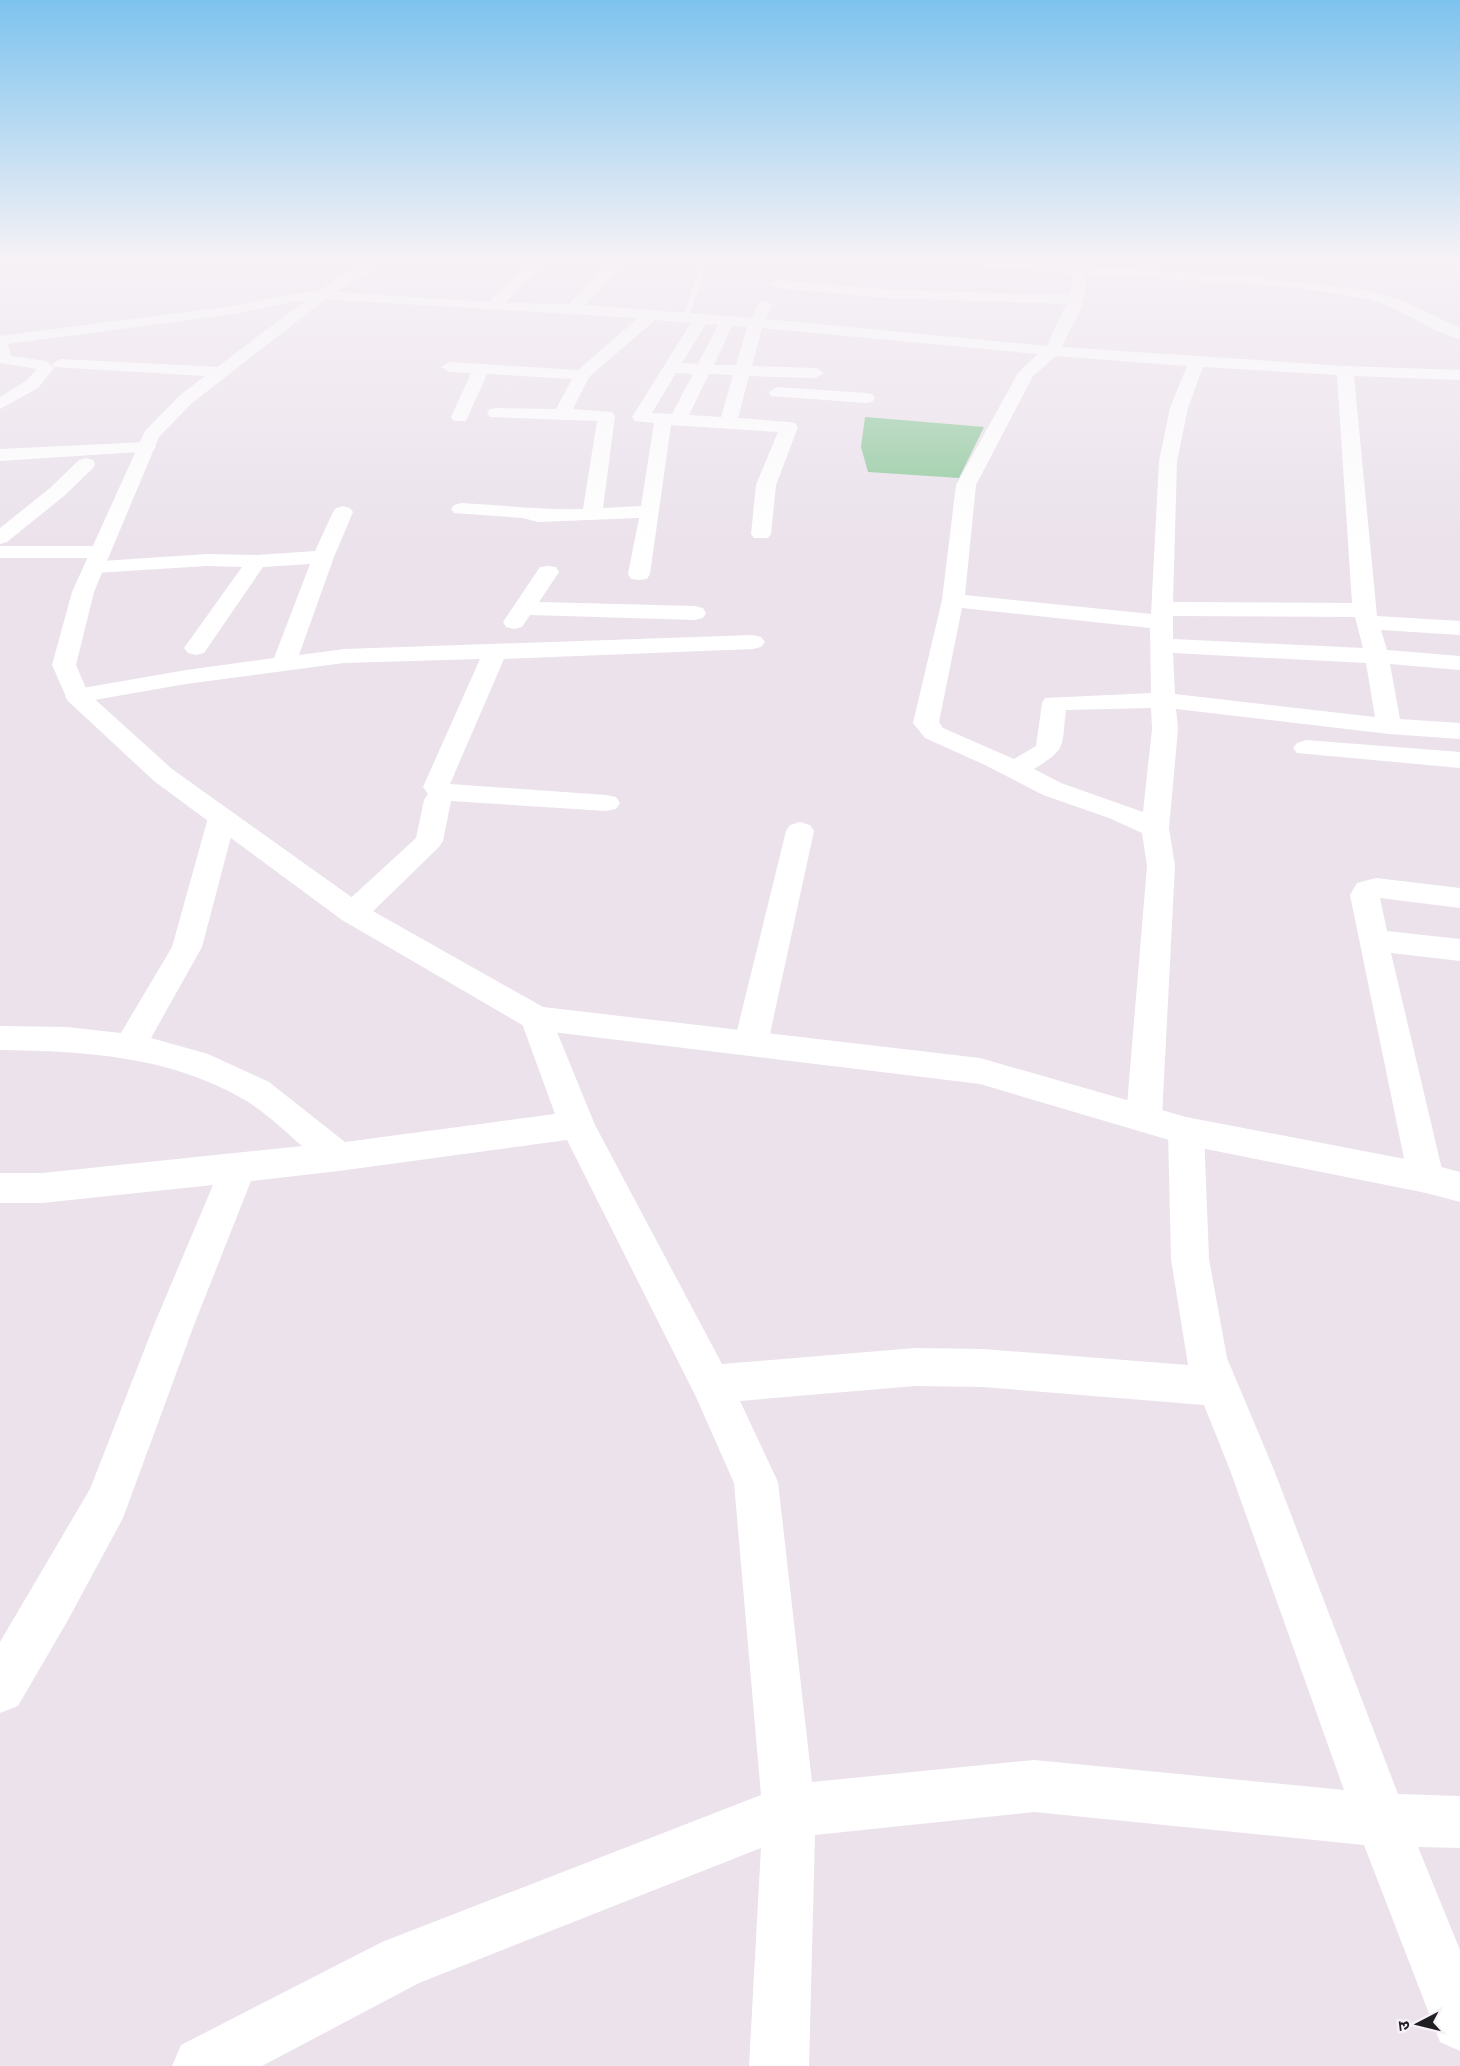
<svg xmlns="http://www.w3.org/2000/svg" width="1460" height="2066" viewBox="0 0 1460 2066" font-family="'Work Sans','Noto Sans Devanagari',sans-serif">
<style>
.green{fill:#90c99d}
.lines{fill:none;stroke-linecap:round;stroke-linejoin:round}
.lane{fill:#fff;fill-rule:evenodd}
.street{fill:#fff;fill-rule:evenodd}
.secondary{fill:#fff;fill-rule:evenodd}
</style>
<rect width="100%" height="100%" fill="#ebe2ec"/>
<path class="green" d="M865 417H866L984 427 959 478 868 472 861 447Z"/>
<g class="lines">
<path class="lane" d="M699 269 704 270 689 318 682 320Z"/>
<path class="street" d="M0 258H87L80 262 0 264Z
M343 258H388L389 260C381 267 352 265 343 258Z
M533 258H548L505 303 569 304 614 258H629L585 305 751 318 760 302 765 301 772 305 765 319 1047 346 1066 304 890 298 777 288 770 284 777 280 890 290 1069 295 1073 284 1071 274 980 265 829 262 822 258H994L1070 265 1068 258H1082L1083 266 1255 277 1365 290 1399 299 1460 328V339C1426 330 1398 305 1363 298 1272 281 1177 280 1085 275 1090 298 1072 326 1062 347L1345 366 1460 370V380L1354 376 1377 616 1460 621V635L1381 630 1387 650 1460 656V670L1390 664 1400 719 1460 723V739L1389 734 1176 709 1178 729 1169 828 1175 866 1162 1117 1156 1127 1144 1131 1132 1127 1126 1117 1147 866 1142 833 1109 818 1043 795 985 765 925 738 913 723 942 600 956 485 1018 373 1038 354 762 328 752 366 816 368 824 373 816 378 749 376 738 418 789 422 795 423 798 427 776 485 771 534 768 538H754L751 534 756 485 778 432 671 425 650 574 647 579 639 580 631 579 628 574 639 518 538 522 523 518 454 513 451 509 454 505 461 503C502 505 542 510 583 509L597 421 490 417 487 413 490 409 496 408 556 409 572 379 487 374 466 421H454L451 417 471 373 449 372 441 367 449 362 578 370 638 318 322 299 291 302 233 314 8 344 11 356 46 361 54 368 38 388 0 409V397L26 381 37 369 0 363V336L233 306 291 294 322 291 489 302ZM655 320 691 323 632 417 635 421 654 423 641 506 603 508 615 416 612 412 573 409 589 377ZM706 324 718 325 698 364 682 363ZM732 326 747 327 736 365H714ZM1056 356 1187 366 1170 408 1159 461 1151 614 965 595 976 485 1033 376ZM1203 367 1337 375 1352 603 1173 602 1177 461 1188 408ZM676 373 693 374 672 414 652 413ZM709 374 733 375 721 417 689 415ZM962 608 1150 628 1151 693 1045 698 1042 703 1036 746 1014 759 943 728 939 722ZM1173 616 1355 617 1363 648 1173 639ZM1173 653 1366 663 1375 717 1175 694ZM1151 708 1152 729 1143 812 1061 783 1034 769C1068 748 1061 748 1066 710Z
M60 359 221 367 229 372 221 377 54 367 52 364Z
M777 387 866 393 872 394 875 398 872 402 866 403 771 396 769 392Z
M147 442 153 443 156 447 153 451 0 461V449Z
M86 458 93 460 95 464 93 468 64 496 7 542 0 544V528L50 488 79 460Z
M343 506 350 508 353 512 334 557 299 655 344 649 753 635 761 637 765 642 761 647 753 649 504 659 450 784 606 795 616 797 620 803 616 809 606 811 451 801 443 841 439 847 364 920 353 923 342 920 338 913 342 906 416 838 424 800 428 794 423 787 480 659 344 663 186 684 77 703 68 701 65 696 68 691 77 689 186 670 274 658 310 564 263 567 204 653 196 655 188 653 184 648 242 567 207 566 95 573 87 572 84 567 87 562 207 554 257 555 315 551 333 512 336 508Z
M0 546H101L108 548 111 552 108 556 101 558H0Z
M548 566 556 567 559 572 539 602 695 606 703 608 706 613 703 618 695 620 530 615 522 627 514 629 506 627 503 622 540 567Z
M1306 740 1460 752V768L1297 753 1293 748 1297 743Z
M222 810 232 812 236 818 202 947 151 1038 208 1054 269 1082 345 1142 555 1114 520 1018 524 1010 536 1006 548 1010 595 1125 722 1364 915 1348 983 1349 1188 1365 1171 1259 1168 1131 1173 1121 1186 1117 1199 1121 1204 1131 1209 1259 1227 1358 1274 1470 1398 1794 1460 1796V1848L1418 1847 1460 1950V2051L1440 2042 1364 1845 1034 1812 815 1835 809 2066H749L761 1848 419 1983 262 2066H172L181 2045 382 1942 761 1795 734 1483 696 1397 567 1140 339 1171 251 1181 194 1325 123 1518 68 1620 18 1706 0 1713V1642L90 1489 154 1325 213 1185 42 1203H0V1173H42L302 1146C284 1130 266 1113 245 1100 170 1056 85 1051 0 1050V1026L67 1027 121 1033 172 947 208 818 212 812ZM915 1386 983 1387 1204 1405 1230 1470 1344 1790 1034 1760 812 1782 778 1482 740 1401Z
M800 822 810 825 814 831 768 1043 763 1052 751 1055 739 1052 734 1043 786 831 790 825Z
M1376 878 1460 888V908L1380 898 1387 931 1460 939V961L1391 953 1444 1178 1439 1189 1426 1193 1413 1189 1408 1178 1350 895 1357 883Z"/>
<path class="secondary" d="M374 258H392L327 298 192 403 159 437 94 592 76 665 88 693 172 769 364 906 543 1007 980 1058 1186 1117 1426 1163 1460 1172V1202L1426 1193 1186 1145 980 1084 536 1030 524 1026 342 920 154 781 68 701 52 665 72 592 145 431 180 395 317 292 340 276Z"/>
</g>
<linearGradient id="sky" x2="0" y2="1"><stop stop-color="#7dc3ef"/><stop offset="0.47" stop-color="#f6f2f6"/><stop offset="1" stop-color="#f6f2f6" stop-opacity="0"/></linearGradient>
<rect width="1460" height="547" fill="url(#sky)"/>
<g transform="translate(1418 2024) rotate(263)" stroke="#f8f0fa" stroke-width="4.5" paint-order="stroke">
<path d="M0-4.5L10 22L0 15L-10 22Z" fill="#211e21"/>
<text y="-9" font-size="16" font-weight="bold" text-anchor="middle" fill="#211e21">उ</text>
</g>
</svg>
